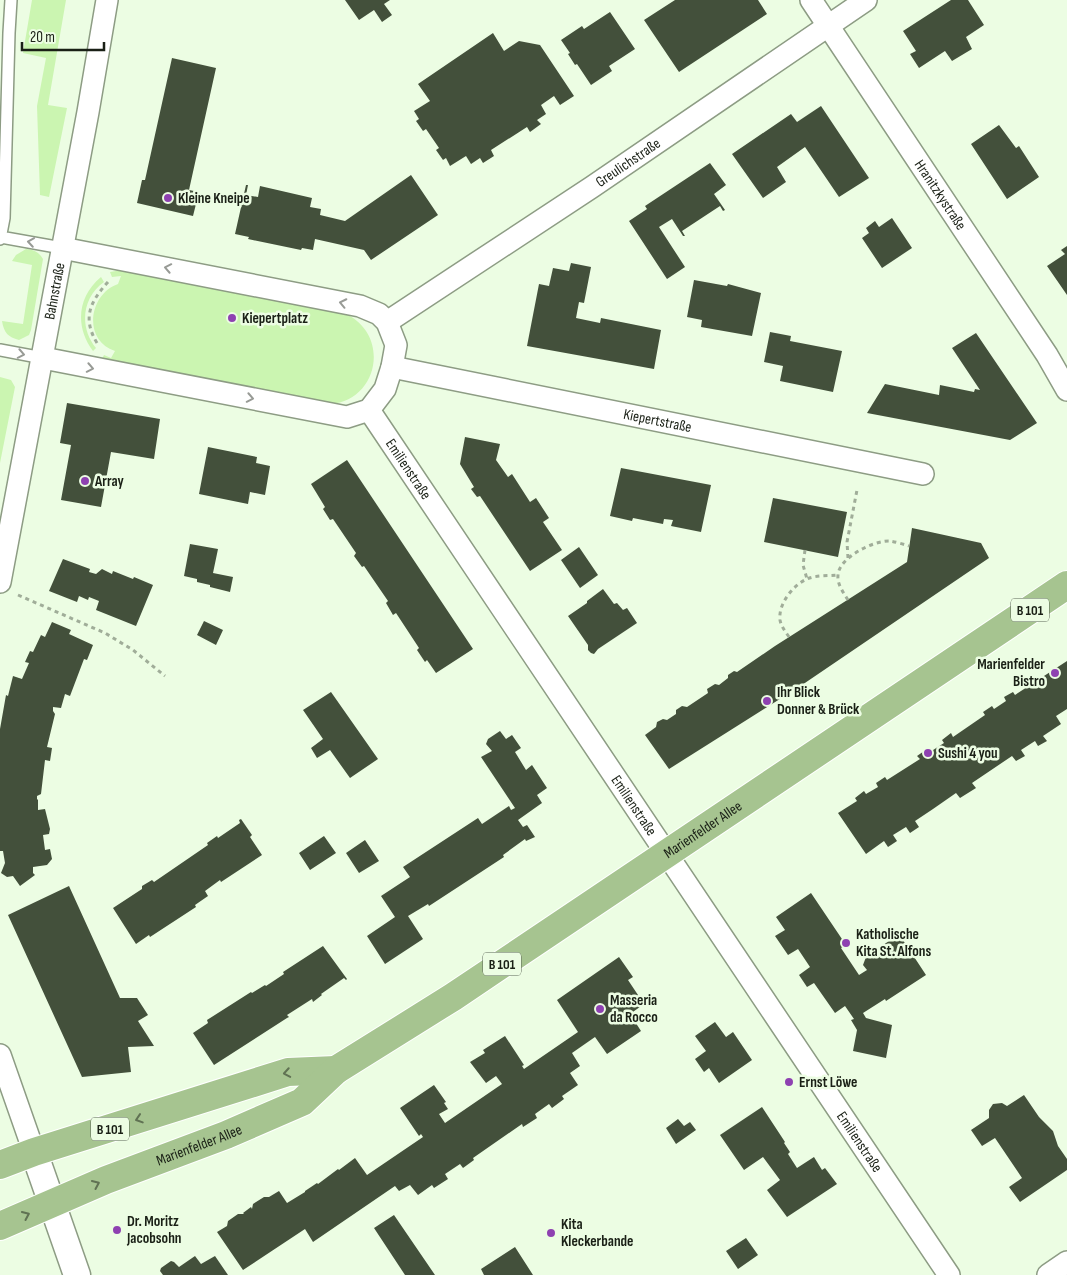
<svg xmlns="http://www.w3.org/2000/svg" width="1067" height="1275" viewBox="0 0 1067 1275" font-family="'Sofia Sans Condensed',sans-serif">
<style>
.green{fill:#cbf5b1}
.building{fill:#43503b}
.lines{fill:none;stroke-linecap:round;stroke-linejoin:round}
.service-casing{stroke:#8d9c84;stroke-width:14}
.minor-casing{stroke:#8d9c84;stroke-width:24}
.tertiary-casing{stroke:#8d9c84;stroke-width:29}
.primary-casing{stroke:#fff;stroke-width:30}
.path{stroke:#a0ad99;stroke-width:3;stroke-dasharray:4 4;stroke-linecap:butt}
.service{stroke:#fff;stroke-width:11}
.minor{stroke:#fff;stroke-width:21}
.tertiary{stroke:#fff;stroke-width:26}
.primary{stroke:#a6c490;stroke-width:28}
.oneway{stroke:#989b96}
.oneway2{stroke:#607253}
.poi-dot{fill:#8e41b1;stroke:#ecfde3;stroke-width:2}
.labels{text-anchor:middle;stroke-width:5;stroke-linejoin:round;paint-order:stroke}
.shield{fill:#ecfde3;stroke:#596254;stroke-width:1}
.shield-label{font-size:14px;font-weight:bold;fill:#1a2016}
.street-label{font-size:15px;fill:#1a2016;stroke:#ecfde3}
.poi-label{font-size:15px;font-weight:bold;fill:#1a2016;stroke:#ecfde3;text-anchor:start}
</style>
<rect width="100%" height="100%" fill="#ecfde3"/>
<path class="green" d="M32 0H66L48 105 67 108 49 197 40 195 37 106 46 58 23 53Z
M26 249C34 250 39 252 43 259L31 330 29 335 19 340C8 337 4 333 2 321L23 324 32 265 12 261 16 255Z
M122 270 348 315C391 338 377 401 330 404L102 359 104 355 111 358 115 351C82 340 89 294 118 284L121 276 112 277 110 272Z
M101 277 104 282C82 298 79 327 96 348L93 351C75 327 77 297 101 277Z
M0 377 11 380 15 387 0 463Z"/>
<path class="building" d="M345 0H390L384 4 392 15 382 22 374 10 359 20Z
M675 0H758L767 14 679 72 644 20Z
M951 0H968L984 25 966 37 972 49 952 61 945 51 919 68 910 54 916 51 903 31Z
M610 12 635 49 609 66 612 71 591 85 577 64 575 65 568 54 570 53 561 40 582 26 584 29Z
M493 33 504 51 519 41 540 45 574 96 560 105 554 96 541 105 546 114 537 120 541 124 530 132 527 127 491 150 494 156 483 163 480 158 471 164 466 156 450 166 446 158 443 160 436 150 439 148 426 129 423 131 416 121 419 119 414 111 430 101 418 84Z
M172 58 216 68 189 190 199 192 193 216 137 203 142 180H145Z
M821 106 869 178 839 197 805 147 777 167 786 182 763 198 732 154 791 114 797 122Z
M999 125 1016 148 1019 146 1039 177 1007 199 971 144Z
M710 163 726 185 714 194 725 210 723 211 720 206 682 231 685 236H683L672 219 659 227 685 267 667 279 629 221 647 209 645 206Z
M411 175 438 215 371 260 364 250 315 239 313 250 302 248 301 250 248 239 249 237 235 234 246 185H248L246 195 258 197 260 186 312 198 310 207 321 209 320 215 345 221Z
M892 218 912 248 882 268 862 238 869 233 866 228 875 221 879 227Z
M1067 246V295L1047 266 1065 254 1061 250Z
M571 263 591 267 584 303 579 302 576 318 600 323 601 318 661 330 654 369 527 346 539 284 549 286 553 268 569 271Z
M694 280 727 286 728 284 761 293 752 336 701 327 702 320 687 317Z
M770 332 791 336 790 341 842 351 833 392 780 381 783 366 764 362Z
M976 333 1037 423 1010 440 867 413 885 384 939 395 940 385 974 392 975 389 980 390 952 348Z
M67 403 160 419 154 459 111 452 101 507 61 500 71 445 60 443Z
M465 437 500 444 496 460 508 477 512 474 530 502 536 498 549 518 543 522 562 550 530 571 480 496 477 497 471 489 474 487 460 464Z
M208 447 257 457 256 463 270 466 265 495 250 492 248 504 199 494Z
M347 460 473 649 436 673 427 660 425 662 417 650 419 648 396 613 393 615 386 603 388 601 364 566 362 567 354 556 356 553 333 519 330 520 323 509 325 507 311 484Z
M621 468 711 485 701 532 671 526 673 520 664 519 663 524 633 518 632 521 610 516Z
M773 498 847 512 838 557 764 542Z
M912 528 981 543 989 558 799 687 669 769 645 735 656 727 657 722 663 719 667 720 676 714V710L682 706 687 707 708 693 707 689 715 684 719 685 728 678V675L734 671 737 672 775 646 907 562Z
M190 544 218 549 213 573 233 577 230 592 210 587V585L197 582V579L184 576Z
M579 547 598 575 580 588 561 560Z
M63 559 90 569 89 572 96 574 102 569 112 574 113 571 133 579 134 577 153 585 136 626 96 610 99 601 89 597 88 600 79 596 77 602 49 591Z
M603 589 614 604 617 603 623 610 627 608 637 623 598 649 594 654 591 653 588 650V645L568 616 587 603V601Z
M204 621 223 630 216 645 197 635Z
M52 622 71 630 69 634 93 645 87 660 84 659 70 696 65 694 61 708 53 707V711L55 714 47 747 52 748 50 761 45 760 41 794 37 796V799L38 800V810L45 809 50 829 49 834 43 835 45 850 50 849 52 859 47 865 33 867V873L35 875 20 886 13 876 7 877 1 873 5 863 3 851H0V729L6 695 8 696 13 676 22 679 29 663 25 662 30 651 33 652 41 635 45 637Z
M1067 661V709L1056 716 1061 724 1043 736 1047 741 1038 746 1035 741 1021 750 1025 756 1016 761 1012 756 972 783 976 788 960 798 956 793 933 809 915 821 919 827 910 833 906 827 893 835 897 841 888 847 884 841 866 854 838 813 857 801 855 798 864 791 866 794 878 787 876 783 885 777 887 780 920 759 917 756 927 749 930 752 944 743 942 740 951 733 953 737 985 715 983 712 992 706 994 709 1006 701 1004 697 1013 692 1015 695Z
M331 692 378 759 350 778 330 750 317 758 311 748 323 739 303 710Z
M500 731 506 739 512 735 521 748 515 752 526 770 532 765 547 788 537 795 542 803 518 820 523 827 527 825 535 837 526 841 525 839 503 855 504 857 429 906 428 904 408 916 423 939 385 964 367 936 395 917 381 896 410 877 403 867 478 818 482 824 509 806 511 810 515 808 481 757 492 751 486 744 488 739Z
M241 819 252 835 250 837 262 855 221 882 220 880 205 891 208 896 195 905 196 907 150 937 149 935 136 944 113 908 142 889V886L152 880 154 882 208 845 207 843 217 836 218 838 240 823 239 820Z
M324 836 336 853 310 870 299 853Z
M365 840 379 861 359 873 346 853Z
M69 886 120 998H137L148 1015 138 1021 154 1046 128 1047 131 1072 82 1077 8 915Z
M811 893 846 945 841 948 859 975 867 970 863 965 866 957 899 934 926 975 886 1001 885 999 863 1013 866 1018 892 1025 886 1058 853 1051 857 1030 851 1020 854 1019 845 1006 835 1013 814 983 807 987 799 975 810 967 798 949 788 955 775 936 785 930 776 917Z
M323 946 347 979 346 980 344 978 321 994 322 995 313 1002 312 999 287 1015 289 1017 287 1018 214 1065 193 1033 208 1023 207 1020 251 992 252 993 265 985 266 986 284 974 283 972Z
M619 957 633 977 628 980 644 1004 630 1014 641 1031 607 1054 595 1037 572 1053 580 1066 570 1073 578 1085 562 1096 564 1099 552 1108 549 1104 535 1114 537 1118 523 1127 522 1124 473 1158 474 1160 463 1168 460 1164 445 1174 448 1179 434 1188 432 1185 418 1195 410 1185 399 1191 395 1186 313 1242 305 1229 243 1270 217 1232 227 1226 228 1221 238 1214H244L243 1213 251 1207 252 1209 253 1204 264 1197H269L279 1191 287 1203 305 1192V1191L317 1183 318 1184 338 1169 339 1170 355 1158 367 1175 423 1137 421 1134 419 1136 400 1108 434 1085 446 1102 444 1103 448 1109 439 1114 445 1123 502 1084 496 1076 486 1083 470 1062 485 1053 483 1050 505 1036 524 1065 522 1066 524 1069 578 1032 557 1000Z
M715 1022 726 1037 733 1032 752 1060 719 1083 709 1068 704 1072 695 1059 706 1051 695 1036Z
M1024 1095 1039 1117 1053 1131 1058 1146 1067 1159V1170L1020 1202 1009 1187 1022 1178 995 1138 982 1146 971 1130 989 1118V1110L993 1104 1002 1103 1007 1106Z
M762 1107 785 1142 784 1143 790 1152 788 1154 797 1168 814 1157 822 1170 825 1168 837 1184 787 1217 767 1190 780 1180 763 1157 744 1170 720 1135Z
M678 1119 684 1126 690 1122 696 1130 676 1144 666 1128Z
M394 1215 435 1275H405L374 1228Z
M746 1238 758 1255 738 1269 726 1251Z
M515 1247 533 1275H484L481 1269Z
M195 1256 201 1264 215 1256 228 1275H163L160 1271 161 1268 171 1261 174 1262 179 1267Z"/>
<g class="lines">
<g class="service-casing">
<path id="service" d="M0 237 62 248
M0 239 4 218 9 33 11 0
M0 350 43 358"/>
</g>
<g class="minor-casing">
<g id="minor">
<path id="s1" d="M811 0 1047 355 1067 390"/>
<path id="s2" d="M387 322 592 187 866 0"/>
<path d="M43 358 347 417 369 410 385 389 392 367 396 345 387 322 379 314 360 306 62 248"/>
<path id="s3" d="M392 367 923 474"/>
<path id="s4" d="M369 410 949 1275"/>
<path id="s5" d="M0 582 88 112 107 0"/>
<path d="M0 1055 34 1152"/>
<path d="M1048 1275 1067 1262"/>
</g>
</g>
<g class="tertiary-casing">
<path id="tertiary" d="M34 1152 77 1275"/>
</g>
<g class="primary-casing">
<g id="primary">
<path d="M0 1165 34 1152 288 1072 336 1070"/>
<path id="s6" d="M0 1226 106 1180 226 1135 302 1102 336 1070 453 997 1067 585"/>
</g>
</g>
<path class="path" d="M97 343C82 318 90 302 108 282
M805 550 803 565 807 579
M848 558 847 542 857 490
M18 595 105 633 133 650 165 676
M848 600C843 592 837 584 838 575 839 557 875 540 890 541 896 542 903 544 909 546
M789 637C785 631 781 626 780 620 778 604 793 585 807 579 816 575 828 576 838 575"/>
<use href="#service" class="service"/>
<use href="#minor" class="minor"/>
<use href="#tertiary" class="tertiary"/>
<use href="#primary" class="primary"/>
</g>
<defs><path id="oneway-chevron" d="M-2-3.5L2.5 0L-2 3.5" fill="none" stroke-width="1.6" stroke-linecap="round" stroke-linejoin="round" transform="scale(1.25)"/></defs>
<g class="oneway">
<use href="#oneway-chevron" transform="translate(31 242) rotate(-171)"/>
<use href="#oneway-chevron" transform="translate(168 268) rotate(-169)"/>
<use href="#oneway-chevron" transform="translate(343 303) rotate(-168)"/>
<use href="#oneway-chevron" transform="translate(21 354) rotate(11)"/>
<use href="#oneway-chevron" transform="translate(90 368) rotate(11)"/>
<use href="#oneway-chevron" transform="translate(250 398) rotate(11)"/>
</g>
<g class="oneway2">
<use href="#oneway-chevron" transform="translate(287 1073) rotate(170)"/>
<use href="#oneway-chevron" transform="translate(139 1119) rotate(162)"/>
<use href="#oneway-chevron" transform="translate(96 1184) rotate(-24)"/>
<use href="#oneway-chevron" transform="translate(26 1215) rotate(-24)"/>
</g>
<g class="poi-dot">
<circle cx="168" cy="198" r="5"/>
<circle cx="232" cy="318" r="5"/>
<circle cx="85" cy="481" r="5"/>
<circle cx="1055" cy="673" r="5"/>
<circle cx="767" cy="701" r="5"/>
<circle cx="928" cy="753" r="5"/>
<circle cx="846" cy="943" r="5"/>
<circle cx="600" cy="1009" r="5"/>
<circle cx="789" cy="1082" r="5"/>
<circle cx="117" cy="1230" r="5"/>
<circle cx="551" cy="1233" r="5"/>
</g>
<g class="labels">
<g class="shield">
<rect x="1011" y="598.5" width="38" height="23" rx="4"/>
<rect x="483" y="952.5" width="38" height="23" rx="4"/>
<rect x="91" y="1117.5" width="38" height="23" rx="4"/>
</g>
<g class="shield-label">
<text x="1030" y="615">B 101</text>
<text x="502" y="969">B 101</text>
<text x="110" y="1134">B 101</text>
</g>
<g class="street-label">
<text dy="5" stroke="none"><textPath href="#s2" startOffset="289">Greulichstraße</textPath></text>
<text dy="5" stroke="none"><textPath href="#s1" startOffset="234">Hranitzkystraße</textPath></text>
<text dy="5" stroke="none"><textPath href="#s5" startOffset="296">Bahnstraße</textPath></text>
<text dy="5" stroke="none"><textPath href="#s3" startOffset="271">Kiepertstraße</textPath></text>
<text dy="5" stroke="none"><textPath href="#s4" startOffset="71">Emilienstraße</textPath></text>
<text dy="5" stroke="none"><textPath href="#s4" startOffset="476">Emilienstraße</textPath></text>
<text dy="5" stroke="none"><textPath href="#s6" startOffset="812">Marienfelder Allee</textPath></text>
<text dy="5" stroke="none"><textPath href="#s4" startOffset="881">Emilienstraße</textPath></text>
<text dy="5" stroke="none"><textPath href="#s6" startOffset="215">Marienfelder Allee</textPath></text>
</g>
<g class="poi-label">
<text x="178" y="203">Kleine Kneipe</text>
<text x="242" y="323">Kiepertplatz</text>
<text x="95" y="486">Array</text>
<text x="1045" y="669" text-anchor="end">Marienfelder<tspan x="1045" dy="17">Bistro</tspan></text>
<text x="777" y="697">Ihr Blick<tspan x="777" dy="17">Donner &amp; Brück</tspan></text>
<text x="938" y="758">Sushi 4 you</text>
<text x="856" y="939">Katholische<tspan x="856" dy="17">Kita St. Alfons</tspan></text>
<text x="610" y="1005">Masseria<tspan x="610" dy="17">da Rocco</tspan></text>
<text x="799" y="1087">Ernst Löwe</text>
<text x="127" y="1226">Dr. Moritz<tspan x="127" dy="17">Jacobsohn</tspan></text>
<text x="561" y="1229">Kita<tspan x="561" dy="17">Kleckerbande</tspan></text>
</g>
</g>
<path d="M22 42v8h82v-8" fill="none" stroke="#1a2016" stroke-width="2.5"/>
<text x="30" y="42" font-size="15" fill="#1a2016" stroke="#ecfde3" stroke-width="4" paint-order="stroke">20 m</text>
</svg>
